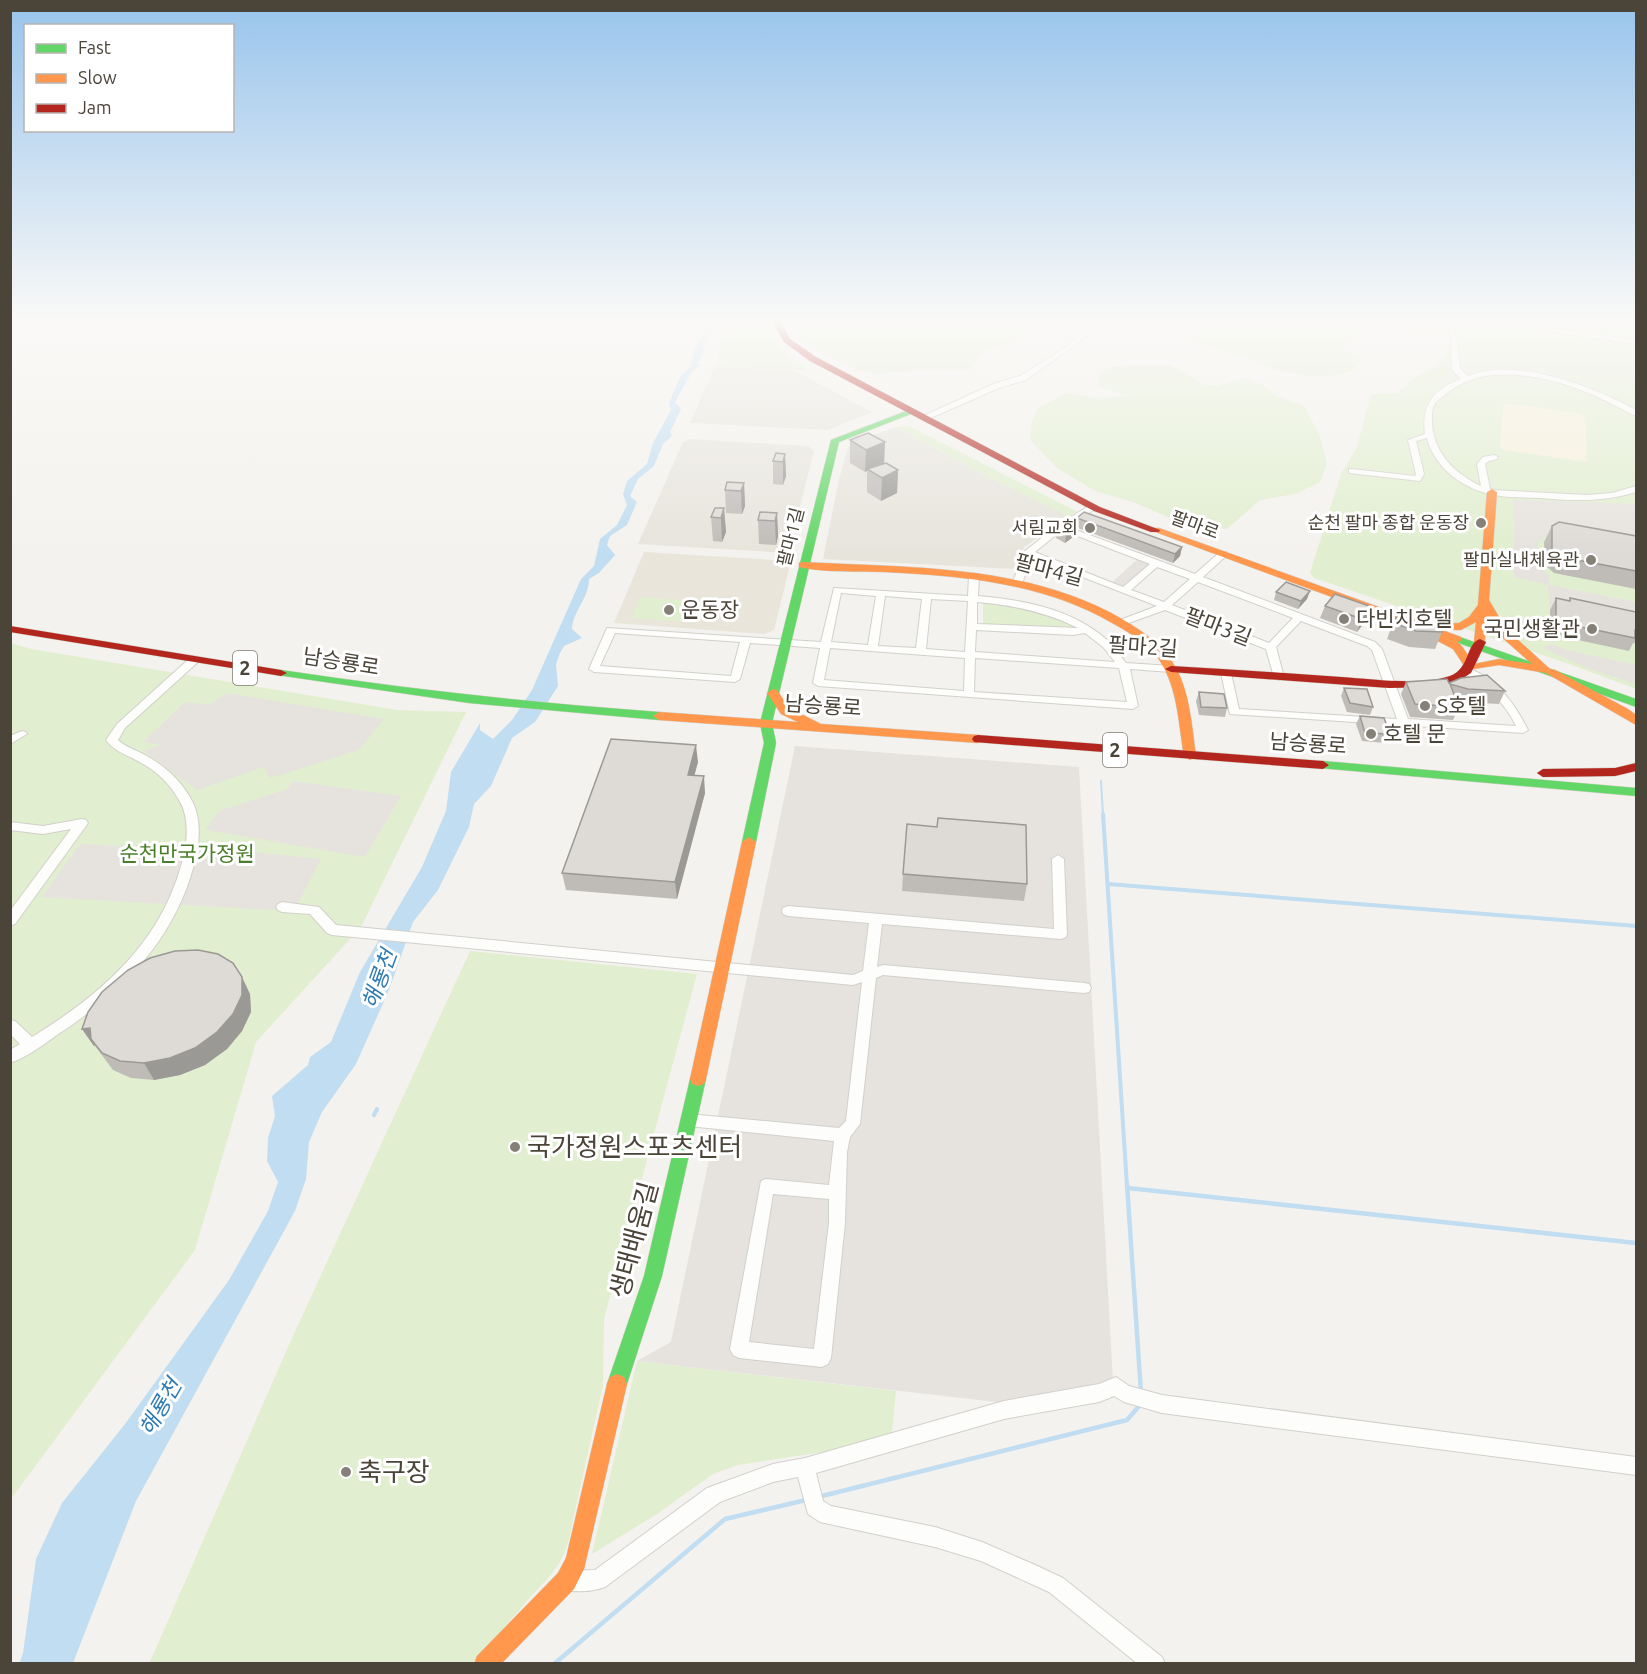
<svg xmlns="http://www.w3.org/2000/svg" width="1647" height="1674" viewBox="0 0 1647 1674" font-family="Ubuntu,'Noto Sans KR',sans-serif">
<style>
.residential{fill:#e7e4dc}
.education{fill:#eae5da}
.green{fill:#e1eecf}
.sand{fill:#f7f0da}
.parking{fill:#e6e3df}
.water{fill:#c0ddf1}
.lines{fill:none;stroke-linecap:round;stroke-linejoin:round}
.stream-far2{stroke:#c0ddf1;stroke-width:2}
.stream-far1{stroke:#c0ddf1;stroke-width:4}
.stream{stroke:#c0ddf1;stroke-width:4.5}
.street-casing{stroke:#d2d0cb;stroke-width:2}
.fast-casing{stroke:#d3cfc5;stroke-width:1}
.slow-casing{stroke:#d3cfc5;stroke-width:1}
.jam-casing{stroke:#d3cfc5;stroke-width:1}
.street{fill:#fdfdfc;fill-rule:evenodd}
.fast{fill:#63d668;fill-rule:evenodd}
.slow{fill:#ff974d;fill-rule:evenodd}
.jam{fill:#b3261e;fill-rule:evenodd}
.wall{fill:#bfbcb8}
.shaded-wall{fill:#9b9996}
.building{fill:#dedbd6;stroke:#9b9996;stroke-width:1.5}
.poi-dot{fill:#868178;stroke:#fff;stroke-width:2}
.labels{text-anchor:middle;stroke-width:6;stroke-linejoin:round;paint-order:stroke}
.far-poi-label{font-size:18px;fill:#4b4439;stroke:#fff;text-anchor:end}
.far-street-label{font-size:18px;fill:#4b4439;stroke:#fff}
.shield{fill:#fff;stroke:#817c74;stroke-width:1.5}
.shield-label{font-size:20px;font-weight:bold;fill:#4b4439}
.street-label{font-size:21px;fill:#4b4439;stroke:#fff}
.poi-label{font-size:21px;fill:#4b4439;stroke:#fff;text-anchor:start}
.park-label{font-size:21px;fill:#4a7f2a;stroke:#fff}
.water-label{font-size:22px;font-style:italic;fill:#2e7ab2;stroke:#fff}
.near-poi-label{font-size:26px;fill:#4b4439;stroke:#fff;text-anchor:start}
.near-street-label{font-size:26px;fill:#4b4439;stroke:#fff}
</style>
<rect width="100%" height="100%" fill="#f4f2ee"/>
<path class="residential" d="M715 366 795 371 872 412 828 430 690 423Z
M896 427 988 477 1070 517 1024 547 1014 569 823 559 839 479 848 448 851 443Z
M690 439 808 446 814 451 788 553 638 544 683 442Z"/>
<path class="education" d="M644 552 791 561 774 630 765 634 614 623Z"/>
<path class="green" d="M730 320H761C768 344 791 356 810 371L715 366Z
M794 320H994L1024 324V333L1012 344 985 350 968 371 936 369 874 374 856 370 807 344Z
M1206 320H1356L1353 322 1359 335 1341 348 1362 361C1358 365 1353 371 1348 372 1296 389 1245 352 1195 344L1197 333Z
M1383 320H1636V689L1572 665 1314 578 1310 573 1341 474 1357 447 1371 394 1398 393 1413 378 1435 367 1452 340 1450 335 1403 330 1381 323Z
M1133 365H1171L1205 385 1218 386 1245 378 1263 385 1275 395 1304 406 1320 436 1327 464 1320 482 1295 494 1260 500 1227 529 1180 522 1133 502 1095 491 1057 468 1030 440 1032 420 1038 408 1067 393 1098 398 1129 396 1097 386 1100 372 1113 367Z
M909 426 1078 512 1069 517 988 477 896 427Z
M640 597 706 602 698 623 631 618Z
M983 602 1033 609 1077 626 1073 630 983 625Z
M11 643 31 649 397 710 466 712 361 927 256 1042 195 1250 11 1499Z
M470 951 697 974 604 1319 603 1385 568 1543C558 1572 547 1578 528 1600 510 1621 491 1642 472 1663L149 1664 288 1347Z
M637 1361 896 1391 891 1442 770 1460 738 1465 713 1474 657 1514 592 1554Z"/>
<path class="sand" d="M1506 403 1582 414 1585 418 1587 462 1503 450 1500 445 1503 406Z"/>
<path class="parking" d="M1514 500 1636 504V547L1548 531V536L1538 541V550L1534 551 1539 555 1540 568 1549 575V585L1636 602V625L1550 611 1548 585 1514 577Z
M1138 559 1151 564 1124 587 1111 583Z
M1551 644 1570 651 1636 665V684L1587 668 1543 648Z
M227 693 384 719 359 750 270 778 263 767 197 790 144 751 161 745 143 742 185 702 209 705Z
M795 746 1079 767 1113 1381 1107 1389 1014 1404 637 1361 671 1342Z
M293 781 401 796 365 857 205 830 219 811 287 789Z
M80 844 253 852 321 859 294 911 42 897Z"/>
<path class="water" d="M710 320H717L709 338 703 344 704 352 698 363 701 365 693 370 675 402 681 409 670 432 672 436 663 444 654 466 638 479 630 496 637 502 627 525 610 536 607 545 615 555 599 573 589 579C589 598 573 611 572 629L582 638 564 646 560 653 556 664 558 686 535 722 512 738 491 786 474 804 469 827 438 890 413 922 389 990 356 1064 322 1112 309 1142 306 1179 295 1211 136 1501 73 1663 19 1664 23 1653 36 1559 62 1503 125 1424 229 1280 268 1211 278 1182 267 1161 268 1138 275 1116 272 1096 308 1065 310 1057 331 1042 360 972 422 867 446 811 451 772 480 723V730L493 739 512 720 532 690 581 579 594 566 600 539 617 525 627 505 623 494 627 481 647 464 653 443 671 410 669 403 680 377 691 366 694 351Z"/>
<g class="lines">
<path class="stream-far2" d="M1101 781 1103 815"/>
<path class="stream-far1" d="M1103 814 1127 1186
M1108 884 1636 926
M374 1115 377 1109"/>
<path class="stream" d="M1127 1184 1141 1393
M1128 1188 1636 1243
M818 1497 1127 1420 1140 1405
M554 1664 725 1519 806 1500"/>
<g class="street-casing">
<path id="street" d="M1099 320H1106L1070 349 1026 380 999 388 926 420 919 418 993 384 1020 376 1066 347Z
M1446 320H1452L1457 338 1460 369 1468 376C1519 357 1591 386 1636 410V415H1633C1588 390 1533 367 1480 377 1468 380 1456 386 1447 393 1444 396 1439 399 1436 402 1431 408 1432 417 1432 424 1434 453 1455 474 1481 486L1477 464 1483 457 1494 455 1498 457 1497 459 1489 461 1485 464 1490 489 1493 490 1587 495 1612 493 1636 486V492C1605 502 1573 501 1540 498 1525 497 1509 498 1494 495 1465 490 1434 468 1427 438L1416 441 1424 474 1420 481 1349 473V469H1352L1415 476 1416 474 1408 440 1425 434C1421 404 1434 389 1461 379L1452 370 1451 338Z
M1482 320H1497L1636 340V344L1485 322Z
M1092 504 1096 507 1095 509 1068 527 1195 574 1220 552H1226V556L1203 577 1375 642 1382 649 1408 719 1516 726C1504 701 1487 687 1463 673L1462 671 1467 668C1496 677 1515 704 1528 730L1523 733 1230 714 1221 673 1226 670 1231 673 1239 709 1397 719 1372 650 1367 646 1301 621 1276 647 1284 677 1279 680 1274 677 1266 649 1165 610 1126 624H1120V620L1157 606 1031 557 1023 581 1018 584 1015 583 1013 581 1025 551 1058 525ZM1062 530 1150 564 1123 587 1035 552ZM1157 567 1190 579 1164 602 1131 590ZM1198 582 1293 618 1269 643 1172 605Z
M974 573 979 576 978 596C1024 600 1073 609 1108 641 1115 647 1120 656 1126 663L1171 666 1176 669 1171 672 1130 669 1138 706 1133 709 818 686 813 683 820 648 750 643 740 679 735 682 594 672 589 669 607 628 821 642 834 588 968 596 969 576ZM841 593 876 596 868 645 831 642ZM885 596 922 599 916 648 878 646ZM931 599 968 601 965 652 926 649ZM977 602C1013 605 1046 612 1078 628L977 624ZM976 630 1073 635 1085 633 1103 647 1115 662 975 652ZM615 633 740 642 731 676 600 666ZM830 648 965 658 964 691 824 680ZM975 658 1119 668 1127 702 974 692Z
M194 657 198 658V662L125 728 118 740C125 747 136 750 145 755 165 766 183 782 193 803 202 822 199 846 194 865 173 942 122 992 57 1035 43 1045 27 1057 10 1063V1050L20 1044 10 1034V1020L15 1021 32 1037C99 996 159 945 181 866 187 845 191 820 179 800 169 782 154 769 136 760 125 754 114 751 106 740L117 724 190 658Z
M22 731 26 732 27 734 10 744V736Z
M82 819 86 820 88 823 86 826 15 924 10 926V911L71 829 43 834 10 830V822L43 826Z
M1058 855 1064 859 1067 934 1066 937 1061 939 882 924 877 967 883 965 1084 983 1089 984 1091 988 1089 992 1084 993 883 975 876 978 860 1124 850 1137 847 1152 845 1223 831 1358 828 1364 822 1367 739 1358 733 1355 730 1349 761 1181 766 1179 829 1185 834 1141 688 1126 683 1125 681 1120 683 1115 688 1114 839 1128 846 1121 862 982 853 985 332 935 327 933 310 914 282 912 278 910 276 907 278 904 282 902 319 907 336 925 853 975 863 971 869 923 788 916 783 914 782 911 783 908 788 906 1054 929 1052 859ZM773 1194 829 1199V1223L814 1349 749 1342Z
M1116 1377 1129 1386 1162 1395 1636 1457V1475L1162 1413 1124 1402 1114 1396 1099 1402 1004 1419 816 1473 823 1501 831 1506 935 1527 982 1542 1033 1564 1063 1578 1162 1657 1165 1664H1138L1049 1592 981 1561 935 1547 820 1522 808 1514 798 1477 773 1482 720 1502 605 1587C592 1592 572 1593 559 1588L556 1581 559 1574 566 1571 595 1570 707 1488 773 1464 805 1458 1004 1401 1099 1384Z"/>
</g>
<g class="fast-casing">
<path id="fast" d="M909 410 916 412 839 442 772 723 776 743 756 842 749 847 744 845 742 842 764 743 760 723 831 440Z
M1457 636 1636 699V707L1453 641V637Z
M281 670C407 689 532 703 659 712L665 716 659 720 469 703 277 675 275 673 277 671Z
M1323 761 1636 788V796L1319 768 1317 765 1319 762Z
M698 1072 704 1074 706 1079 662 1276 627 1384 624 1391 617 1394 610 1391 607 1384 644 1276 690 1079 692 1074Z"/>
</g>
<g class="slow-casing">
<path id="slow" d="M1492 489 1497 492 1489 600 1506 629 1550 669 1555 670 1628 709 1636 715V725L1546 673 1499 665 1467 670 1453 649 1405 624 1150 530 1151 528H1159L1401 615 1444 624 1459 623 1469 617 1478 605 1487 492ZM1488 617 1497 633 1532 664 1499 659 1474 664 1461 645 1457 642 1461 641V637L1442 630H1461L1476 622 1474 642 1480 645 1484 644Z
M803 562C911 568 1026 564 1122 619 1143 631 1164 646 1176 668 1190 694 1192 727 1196 756L1190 760 1184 756C1179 727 1178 694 1164 668 1154 647 1132 634 1114 624 1044 583 964 576 885 572 858 571 827 573 799 567V563Z
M773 689 777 690 789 708 821 724 978 735 984 739 978 743 659 720 653 716 659 712 798 722 781 714 767 693Z
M749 837 756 842 706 1079 704 1084 698 1086 692 1084 690 1079 742 842Z
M617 1374 624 1377 627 1384 584 1569 574 1589 501 1664H474L477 1656 558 1573 566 1558 607 1384 610 1377Z"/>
</g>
<g class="jam-casing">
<path id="jam" d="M771 320H779L790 339 816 357 1100 507 1160 530 1159 532H1151L1094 511 810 361 784 342Z
M10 626 281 670 287 673 281 676 10 632Z
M1480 639 1486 642 1471 673 1460 680 1436 687 1389 688 1171 672 1165 669 1171 666C1228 669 1284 673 1341 677 1371 679 1422 686 1450 676 1470 669 1466 643 1480 639Z
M978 735 1323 761 1329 765 1323 769 974 742 972 739 974 736Z
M1636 763V771L1615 776 1543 777 1537 773 1543 769 1615 768Z"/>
</g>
<use href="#street" class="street"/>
<use href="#fast" class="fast"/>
<use href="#slow" class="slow"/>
<use href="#jam" class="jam"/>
</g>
<path class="wall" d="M850 440 885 442 884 464 898 470 897 493 881 501 867 492V471L865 472 850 463Z
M785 454 786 476 783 485 773 484V461Z
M744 483 745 506 742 514 726 513 725 490Z
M724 508 726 532 722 542 713 541 711 517Z
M777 513 778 536 776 545 759 544 758 520Z
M1077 518 1182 547 1180 556 1173 563 1075 527Z
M1552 526 1636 536V589L1554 573 1545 565 1544 542Z
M1057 530 1073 537 1065 543 1056 538Z
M1276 592 1307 599 1298 609 1274 600Z
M1556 598 1569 601 1570 598 1636 612V644L1633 643 1629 651 1550 634V610Z
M1325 606 1367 619 1357 632 1320 618Z
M1393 623 1442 632 1435 649 1409 647 1387 639Z
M1406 682 1449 683 1505 691 1499 704 1462 702 1456 700 1459 707 1453 720 1410 717 1401 694Z
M1344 688 1373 707 1370 715 1347 712 1341 696Z
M1199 692 1227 708 1225 717 1199 715 1196 701Z
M1360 716 1390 734 1386 743 1362 741 1356 724Z
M698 762 694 775 705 793 677 899 566 890 562 873Z
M903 874 1027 884 1024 901 902 891Z
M250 994 251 1012 242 1031 227 1049 205 1065 180 1075 154 1080 131 1078 113 1070 95 1046H94L82 1029Z"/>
<path class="shaded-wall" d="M885 442 884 464 867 469V471L865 472 866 450Z
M785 454 786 476 783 485V462Z
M898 470 897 493 881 501 882 478Z
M744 483 745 506 742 514 741 491Z
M724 508 726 532 722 542 721 518Z
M777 513 778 536 776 545 775 521Z
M1074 529 1073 537 1065 543 1066 535Z
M1182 547 1180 556 1173 563 1175 554Z
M1310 591 1307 599 1298 609 1301 601Z
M1372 607 1367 619 1357 632 1362 619Z
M696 745 698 762 690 792 688 775Z
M704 776 705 793 677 899 675 882Z
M242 977 250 994 251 1012 242 1031 227 1049 205 1065 180 1075 154 1080 144 1063Z
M90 1028 91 1039 95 1046H94L82 1029Z"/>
<path class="building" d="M868 433 885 442 866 450 850 440Z
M776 453 785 454 783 462 773 461Z
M886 463 898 470 882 478 867 469Z
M727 482 744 483 741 491 725 490Z
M715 508H724L721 518 711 517Z
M760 512 777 513 775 521 758 520Z
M1084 512 1182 547 1175 554 1077 518Z
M1559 522 1636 536V571L1561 557 1552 549V526Z
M1064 525 1074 529 1066 535 1057 530Z
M1286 582 1310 591 1301 601 1276 592Z
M1335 594 1372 607 1362 619 1325 606Z
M1556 598 1570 601V598L1636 612V630H1635V638L1556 622Z
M1399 615 1442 630V632L1416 631 1393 623Z
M1487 675 1505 691 1468 689 1450 684 1459 707 1415 704 1406 682 1447 679 1449 683 1461 678Z
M1344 688 1367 689 1373 707 1350 703Z
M1199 692 1224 694 1227 708 1201 707Z
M1360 716 1384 718 1390 734 1365 733Z
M611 739 696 745 688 775 704 776 675 882 562 873Z
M938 818 1026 825 1027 884 903 874 907 824 937 827Z
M198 950 218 954 233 963 242 977V995L233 1014 217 1032 195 1048 170 1058 144 1063 120 1061 102 1053 91 1039 90 1028 82 1029 88 1012 102 992 128 970 150 958 175 951Z"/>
<linearGradient id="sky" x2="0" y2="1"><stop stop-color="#98c4ec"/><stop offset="0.58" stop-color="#faf9f7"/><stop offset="1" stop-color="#faf9f7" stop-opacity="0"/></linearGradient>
<rect width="1647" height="554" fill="url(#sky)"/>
<g class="poi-dot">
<circle cx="1481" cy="523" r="6"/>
<circle cx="1090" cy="528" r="6"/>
<circle cx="1591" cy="560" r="6"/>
<circle cx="669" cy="610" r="6"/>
<circle cx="1344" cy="619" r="6"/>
<circle cx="1592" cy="629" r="6"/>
<circle cx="1425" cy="706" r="6"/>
<circle cx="1371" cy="734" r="6"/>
<circle cx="515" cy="1147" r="6"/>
<circle cx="346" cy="1472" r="6"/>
</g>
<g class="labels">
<g class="far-poi-label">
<text x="1469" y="529">순천 팔마 종합 운동장</text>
<text x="1078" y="534">서림교회</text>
<text x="1579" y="566">팔마실내체육관</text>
</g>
<g class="far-street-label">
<text transform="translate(1195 525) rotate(20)" y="6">팔마로</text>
<text transform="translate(791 537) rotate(-76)" y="6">팔마1길</text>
</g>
<g class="shield">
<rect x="233" y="651" width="24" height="34" rx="4.5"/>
<rect x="1103" y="733" width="24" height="34" rx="4.5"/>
</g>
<g class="shield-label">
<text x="245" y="675">2</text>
<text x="1115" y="757">2</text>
</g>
<g class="street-label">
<text transform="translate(1049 570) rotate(15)" y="7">팔마4길</text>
<text transform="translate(1218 627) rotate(21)" y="7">팔마3길</text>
<text transform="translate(1143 647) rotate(4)" y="7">팔마2길</text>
<text transform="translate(341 662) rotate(9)" y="7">남승룡로</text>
<text transform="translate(823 706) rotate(4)" y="7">남승룡로</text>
<text transform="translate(1308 744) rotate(4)" y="7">남승룡로</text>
</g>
<g class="poi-label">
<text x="681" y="617">운동장</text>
<text x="1356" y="626">다빈치호텔</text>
<text x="1580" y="636" text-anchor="end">국민생활관</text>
<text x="1437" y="713">S호텔</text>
<text x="1383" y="741">호텔 문</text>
</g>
<g class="park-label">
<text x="187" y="861">순천만국가정원</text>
</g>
<g class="water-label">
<text transform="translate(379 979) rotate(-70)" y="8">해룡천</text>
<text transform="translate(160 1407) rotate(-60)" y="8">해룡천</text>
</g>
<g class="near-poi-label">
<text x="527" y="1156">국가정원스포츠센터</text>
<text x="358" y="1481">축구장</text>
</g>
<g class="near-street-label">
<text transform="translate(634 1240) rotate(-75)" y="9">생태배움길</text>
</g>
</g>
<rect width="1647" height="1674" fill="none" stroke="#4b4439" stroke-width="24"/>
<rect x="24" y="24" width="210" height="108" fill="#ffffff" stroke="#b7b4b0" stroke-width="1.5"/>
<rect x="36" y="44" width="30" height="9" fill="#63d668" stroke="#b7b4b0" stroke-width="1.5"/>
<text x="78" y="54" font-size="18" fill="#4b4439">Fast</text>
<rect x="36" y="74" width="30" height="9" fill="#ff974d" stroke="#b7b4b0" stroke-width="1.5"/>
<text x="78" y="84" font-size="18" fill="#4b4439">Slow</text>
<rect x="36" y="104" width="30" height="9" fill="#b3261e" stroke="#b7b4b0" stroke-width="1.5"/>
<text x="78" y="114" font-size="18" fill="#4b4439">Jam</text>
</svg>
